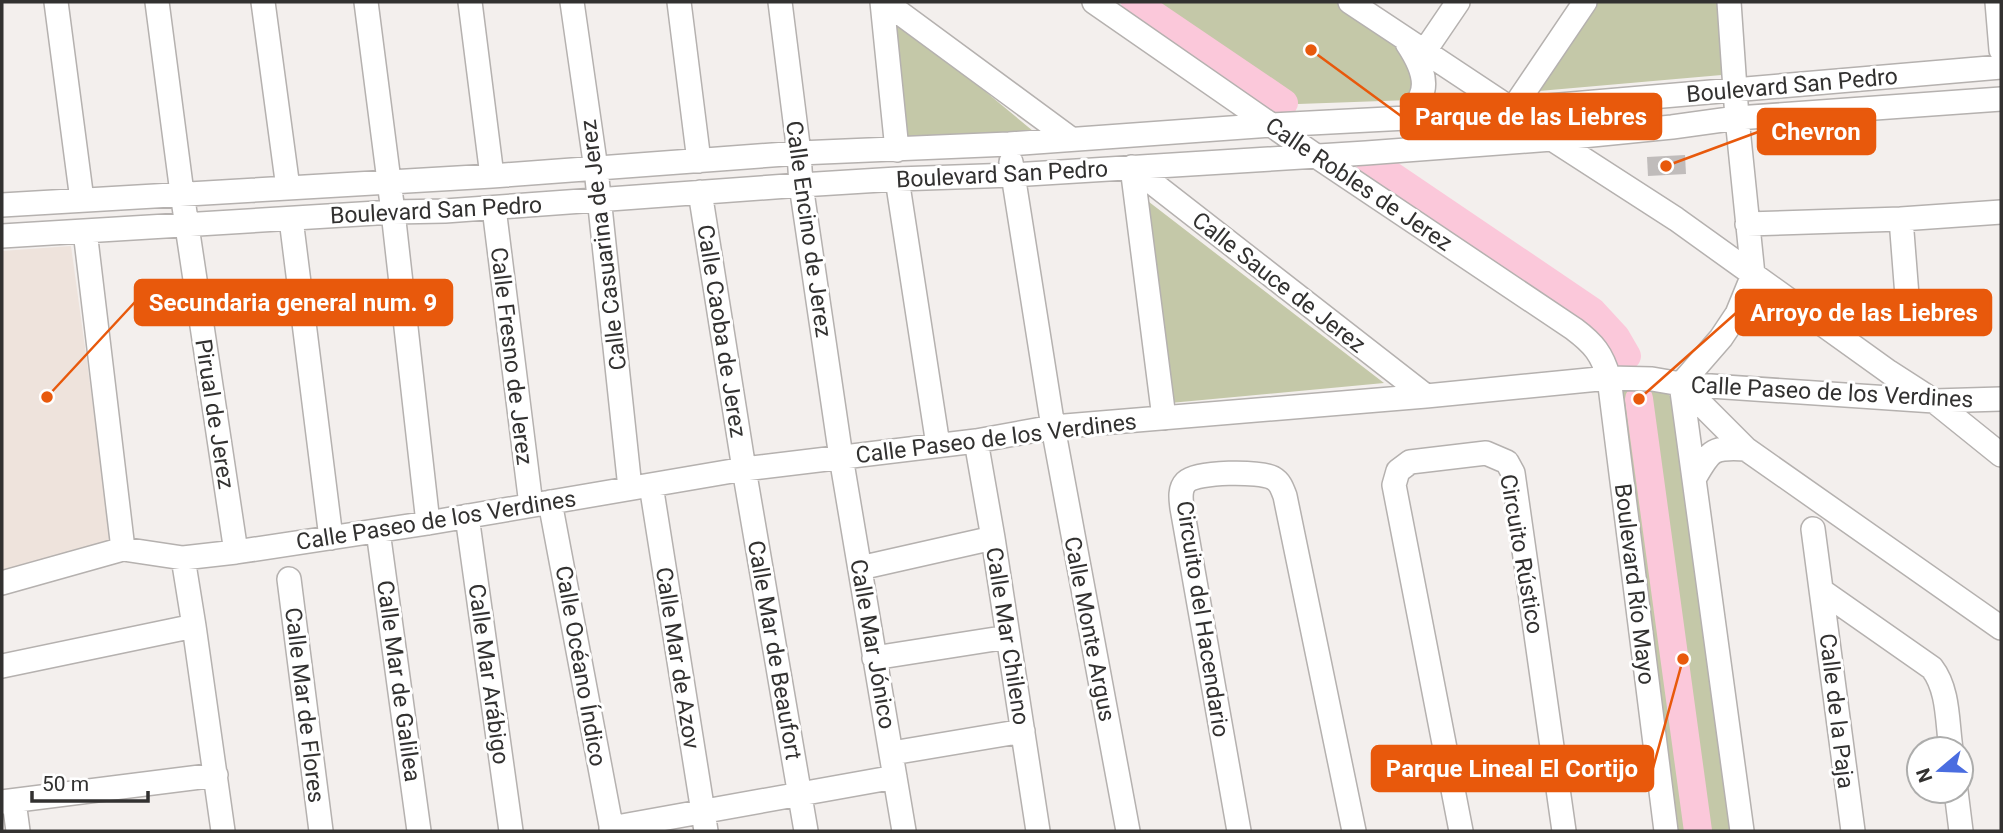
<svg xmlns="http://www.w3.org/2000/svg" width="2003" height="833" viewBox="0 0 2003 833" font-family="Roboto,sans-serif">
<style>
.built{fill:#eee3dc}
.green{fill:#c4c8a8}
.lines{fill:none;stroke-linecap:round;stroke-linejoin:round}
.river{stroke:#fbc8da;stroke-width:28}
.building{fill:#c0bcbb}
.minor-casing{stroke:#b5b1af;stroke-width:26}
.minor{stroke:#fff;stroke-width:23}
.labels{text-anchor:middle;stroke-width:6;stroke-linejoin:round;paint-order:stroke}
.street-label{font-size:23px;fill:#323130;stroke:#fff}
.leader{fill:none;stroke:#e8590c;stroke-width:2.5}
.callout-dot{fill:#e8590c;stroke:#fff;stroke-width:2.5}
.callout{fill:#e8590c;stroke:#e8590c;stroke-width:2.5}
.callout-label{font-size:24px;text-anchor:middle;font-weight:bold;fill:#fff}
</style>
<rect width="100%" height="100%" fill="#f3efed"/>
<path class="built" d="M71 246 112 543 2 573V251Z"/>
<path class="green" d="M1147 2H1339L1395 39 1416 82 1410 100 1298 104Z
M1597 2H1728L1733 74 1539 91Z
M888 11 1033 131 907 139Z
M1140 195 1384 383 1170 403Z
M1623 389 1662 390 1673 398 1736 831H1675L1619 392Z"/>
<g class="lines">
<path class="river" d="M1135 2 1284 103
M1369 160 1592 311 1616 337 1627 356
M1639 399 1698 831"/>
</g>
<path class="building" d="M1685 155 1686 174 1648 176 1647 157Z"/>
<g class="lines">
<g class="minor-casing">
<path id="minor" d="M56 2 82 200
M157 2 182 193 236 552
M263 2 288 188
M366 2 393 212 428 523
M470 2 492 176
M572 2 596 169 630 488
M679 2 699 161
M780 2 799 153 801 185 841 457 904 831
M882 2 897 150
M885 2 1071 139
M1094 2 1316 156 1574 329C1594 344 1602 354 1609 378L1666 831
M1350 2 1516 112
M1997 2 2001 50
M1407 43C1417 58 1430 80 1420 98 1417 105 1411 111 1407 118
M1424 52 1458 2
M1512 110 1585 2
M1549 137 1676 219 1889 372 1934 401 2001 455
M1011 162 1053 427 1128 831
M1132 167 1426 396
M1132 167 1164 418
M897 179 938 445
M700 192 744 469 806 831
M2 205 492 176 799 153 1009 144 1272 125 1407 118 2001 67
M494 208 531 505
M291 219 331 538
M1901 219 1907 296
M1747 224 1901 219 2001 212
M85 231 123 549
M2 236 393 212 445 211 801 185 897 179 1013 175 1366 153 1552 139 1672 127 1737 118 2001 99
M1681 384 1742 831
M1681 384 1721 338 1737 314 1753 275 1737 118 1729 2
M1681 384 1746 449 2001 628
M976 441 993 538 1038 831
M1694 479C1711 450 1711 447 1746 449
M651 485 706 831
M550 502 612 831
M467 516 511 831
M1813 529 1853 831
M378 531 419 831
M183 558 194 626 223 831
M860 568 993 538
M289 579 321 831
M2 583 123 549 183 558 236 552 428 523 744 469 976 441 1053 427 1426 396 1609 378 1652 379 1681 384 1934 401 2001 399
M1822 591 1932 668C1949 690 1947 723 1951 749
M874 658 1008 637
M2 666 194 626
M892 753 1023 731
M1956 791 1961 831
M14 801 18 831
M2 802 216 775
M611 828 895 777
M1239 831 1182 508C1181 500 1179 489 1186 482 1198 471 1259 471 1273 478 1280 482 1282 488 1285 496L1354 831
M1461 831 1394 485 1398 471 1410 462 1486 453 1507 462 1513 473 1564 831"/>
</g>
<use href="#minor" class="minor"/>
</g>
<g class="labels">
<g class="street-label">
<text transform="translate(1792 85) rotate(-5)" y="8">Boulevard San Pedro</text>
<text transform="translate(1002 174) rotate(-3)" y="8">Boulevard San Pedro</text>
<text transform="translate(1359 184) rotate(34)" y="8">Calle Robles de Jerez</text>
<text transform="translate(436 210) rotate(-3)" y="8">Boulevard San Pedro</text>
<text transform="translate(809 229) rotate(82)" y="8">Calle Encino de Jerez</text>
<text transform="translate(603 245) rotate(-97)" y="8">Calle Casuarina de Jerez</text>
<text transform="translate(1279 282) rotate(38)" y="8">Calle Sauce de Jerez</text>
<text transform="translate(722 331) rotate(81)" y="8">Calle Caoba de Jerez</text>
<text transform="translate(512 356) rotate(83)" y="8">Calle Fresno de Jerez</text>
<text transform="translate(1832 392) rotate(3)" y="8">Calle Paseo de los Verdines</text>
<text transform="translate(215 414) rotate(81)" y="8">Pirual de Jerez</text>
<text transform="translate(996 438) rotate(-7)" y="8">Calle Paseo de los Verdines</text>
<text transform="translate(436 520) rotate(-9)" y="8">Calle Paseo de los Verdines</text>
<text transform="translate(1522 554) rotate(80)" y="8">Circuito Rústico</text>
<text transform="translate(1635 584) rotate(83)" y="8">Boulevard Río Mayo</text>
<text transform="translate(1203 619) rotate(81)" y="8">Circuito del Hacendario</text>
<text transform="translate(1090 629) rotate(79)" y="8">Calle Monte Argus</text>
<text transform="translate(1008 636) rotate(81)" y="8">Calle Mar Chileno</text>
<text transform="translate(873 644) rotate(80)" y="8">Calle Mar Jónico</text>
<text transform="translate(775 650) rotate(80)" y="8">Calle Mar de Beaufort</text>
<text transform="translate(678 658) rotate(81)" y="8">Calle Mar de Azov</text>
<text transform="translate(581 666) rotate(80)" y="8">Calle Océano Índico</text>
<text transform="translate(489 674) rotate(82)" y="8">Calle Mar Arábigo</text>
<text transform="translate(399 681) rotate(82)" y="8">Calle Mar de Galilea</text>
<text transform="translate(305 705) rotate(83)" y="8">Calle Mar de Flores</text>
<text transform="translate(1837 711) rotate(83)" y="8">Calle de la Paja</text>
</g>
</g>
<path class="leader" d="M1311 50L1401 116M1666 166L1758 132M47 397L135 302M1639 399L1736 313M1683 659L1653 768"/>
<g class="callout-dot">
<circle cx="1311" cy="50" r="7"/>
<circle cx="1666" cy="166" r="7"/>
<circle cx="47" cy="397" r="7"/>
<circle cx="1639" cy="399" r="7"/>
<circle cx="1683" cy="659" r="7"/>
</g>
<g class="callout">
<rect x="1401" y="94" width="260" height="45" rx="7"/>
<rect x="1758" y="109" width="117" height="45" rx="7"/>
<rect x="135" y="280" width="317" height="45" rx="7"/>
<rect x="1736" y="290" width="255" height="45" rx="7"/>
<rect x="1372" y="746" width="281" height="45" rx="7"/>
</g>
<g class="callout-label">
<text x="1531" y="125">Parque de las Liebres</text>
<text x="1816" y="140">Chevron</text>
<text x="293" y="311">Secundaria general num. 9</text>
<text x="1864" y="321">Arroyo de las Liebres</text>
<text x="1512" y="777">Parque Lineal El Cortijo</text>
</g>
<rect width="2003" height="833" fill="none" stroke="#323130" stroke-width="7"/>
<g transform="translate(1940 770) rotate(251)"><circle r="33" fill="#ffffff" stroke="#adadac" stroke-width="2"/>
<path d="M0-5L12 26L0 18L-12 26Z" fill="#4a6de0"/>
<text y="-10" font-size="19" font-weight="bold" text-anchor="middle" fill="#323130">N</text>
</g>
<path d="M32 791v10h116v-10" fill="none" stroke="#323130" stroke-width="3.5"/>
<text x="42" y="791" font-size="21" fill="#323130" stroke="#ffffff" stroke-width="5" paint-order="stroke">50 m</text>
</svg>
